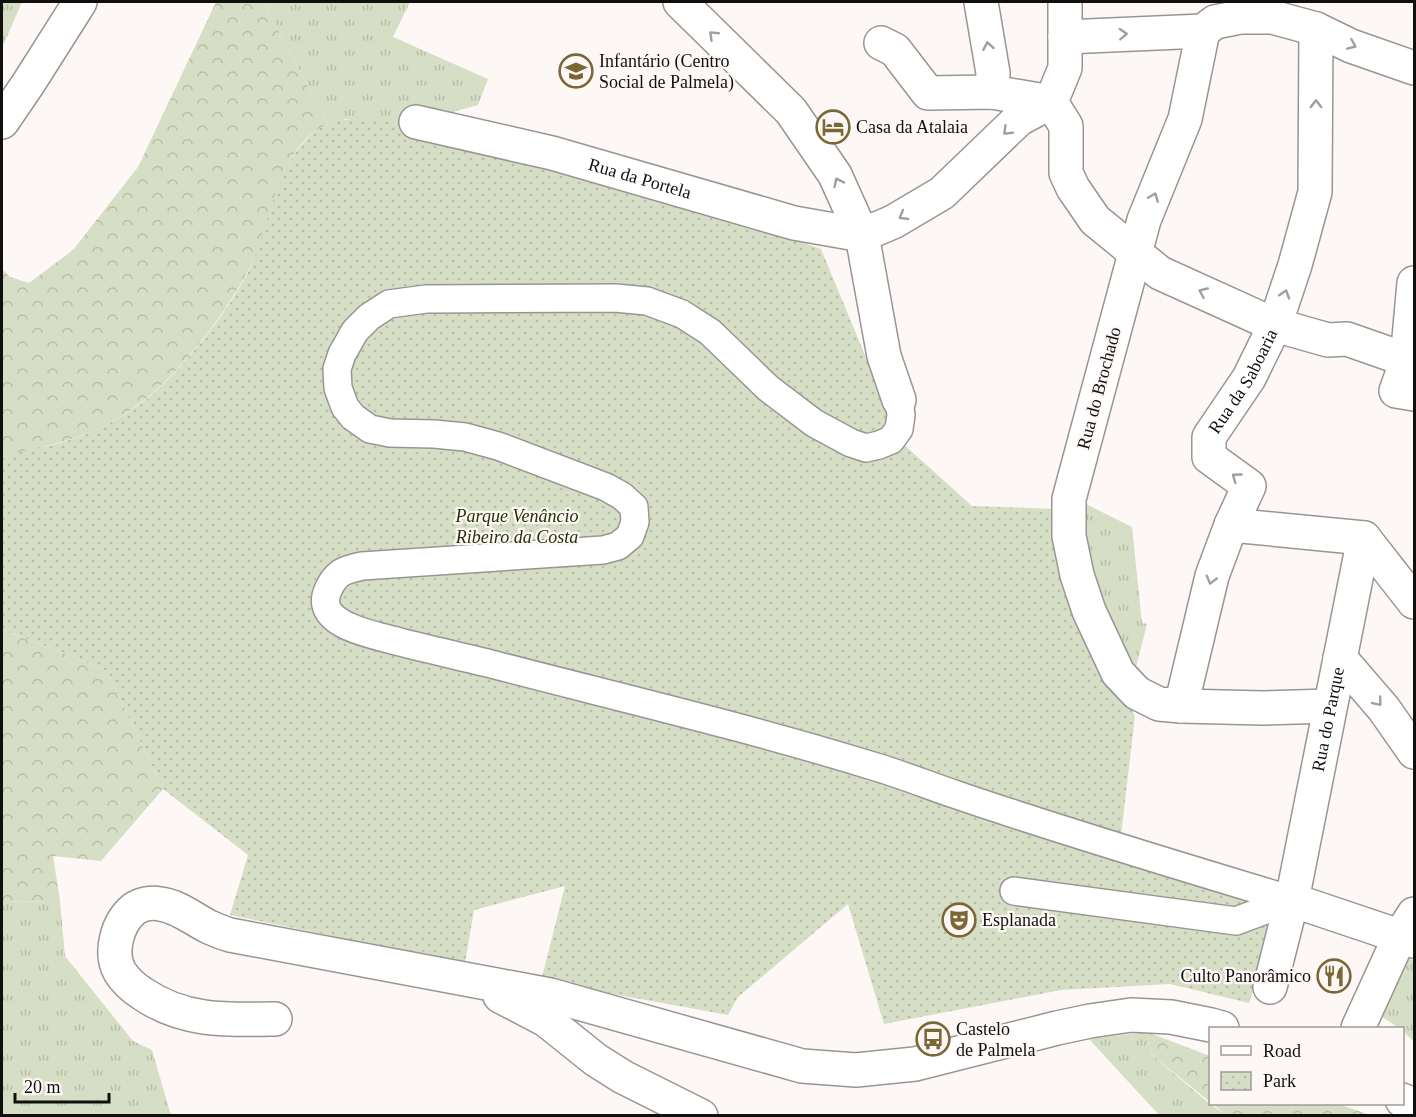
<svg xmlns="http://www.w3.org/2000/svg" width="1416" height="1117" viewBox="0 0 1416 1117" font-family="'Times New Roman',serif">
<style>
.grass{fill:url(#grass-tufts)}
.forest{fill:url(#forest-crowns)}
.park{fill:url(#park-dots)}
.lines{fill:none;stroke-linecap:round;stroke-linejoin:round}
.pedestrian-casing{stroke:#9a9592;stroke-width:30}
.minor-casing{stroke:#9a9592;stroke-width:36}
.pedestrian{stroke:#fff;stroke-width:27}
.minor{stroke:#fff;stroke-width:33}
.oneway{stroke:#a09f9f}
.labels{text-anchor:middle;stroke-width:4.5;stroke-linejoin:round;paint-order:stroke}
.poi-label{font-size:18px;fill:#12100f;stroke:#fdf8f5;text-anchor:start}
.street-label{font-size:18px;fill:#12100f;stroke:#fdf8f5}
.park-label{font-size:18px;font-style:italic;fill:#273108;stroke:#fdf8f5}
</style>
<defs>
<pattern id="grass-tufts" width="24" height="20" patternUnits="userSpaceOnUse" patternTransform="scale(1.5)"><rect width="24" height="20" fill="#d6dfc5"/><path d="M3 7l-1-3M5 7V3M7 7l1-3M15 17l-1-3M17 17v-4M19 17l1-3" fill="none" stroke="#b7bea8"/></pattern>
<pattern id="forest-crowns" width="20" height="18" patternUnits="userSpaceOnUse" patternTransform="scale(1.5)"><rect width="20" height="18" fill="#d6dfc5"/><path d="M2 6a3 3 0 1 1 6 0M12 15a3 3 0 1 1 6 0" fill="none" stroke="#b7bea8"/></pattern>
<pattern id="park-dots" width="8" height="8" patternUnits="userSpaceOnUse" patternTransform="scale(1.5)"><rect width="8" height="8" fill="#d6dfc5"/><path d="M2 2h.1M6 6h.1" fill="none" stroke="#b7bea8" stroke-width="1.8" stroke-linecap="round"/></pattern>
</defs>
<rect width="100%" height="100%" fill="#fdf8f5"/>
<path class="grass" d="M2 2H22L2 48Z
M263 2H410L393 37 488 79 478 105 416 122 346 119 328 124Z
M1080 501 1132 527 1142 623 1147 624 1135 671 1094 593Z
M60 901 65 956 133 1041 152 1050 171 1115H2V902Z
M1400 949 1414 961V1042L1403 1031 1402 1028H1399L1373 1011Z
M1147 1032 1152 1055 1210 1104 1227 1115H1159L1089 1039Z"/>
<path class="forest" d="M216 2H263L328 124C319 129 309 135 302 143 281 168 272 212 260 244 249 273 233 298 215 323 182 368 143 411 89 433 61 444 31 449 2 458V269L10 277 29 283 73 250 138 167Z
M2 630 62 652 107 671 163 789 101 861 53 856 60 901 2 902Z
M1147 1032 1210 1056V1102L1152 1055Z
M1212 1104H1338L1370 1115H1227Z"/>
<path class="park" d="M366 118 416 122 552 153 821 249 901 442 972 506 1058 509 1069 594 1135 716 1120 844 1282 904 1249 1003 1170 984 1061 990 884 1024 848 904 738 997 728 1015 541 981 565 886 474 910 465 963 230 915 248 855 163 789 107 671 62 652 2 630V458C10 455 19 452 28 450 39 447 52 446 63 442 94 433 123 418 148 398 183 369 226 314 247 274 271 228 275 151 326 125 338 119 353 119 366 118Z"/>
<g class="lines">
<g class="pedestrian-casing">
<path id="pedestrian" d="M899 400 901 415 899 429 891 440 879 445 866 448 851 443 814 423 768 388 710 332 682 314 647 301 615 298 426 299 389 304 369 317 355 331 342 354 337 369 338 388 345 407 353 417 370 429 390 433 434 434 465 437 498 446 606 487 622 496 634 507 635 522 630 536 618 546 603 550 362 566C344 570 336 572 328 590 312 626 377 635 400 642 431 650 463 657 495 665 622 698 750 728 876 767 903 775 930 786 957 795 1068 833 1180 866 1292 900
M1014 891 1236 921 1292 900"/>
</g>
<g class="minor-casing">
<g id="minor">
<path d="M680 2 791 111 835 175 862 235 884 356 899 400"/>
<path d="M981 2 993 73 992 92"/>
<path d="M1203 31 1185 119 1144 220 1069 499V536L1077 575 1089 611 1118 673 1137 693 1159 704 1181 706 1263 708 1330 706"/>
<path d="M1065 37 1203 31 1215 22 1240 17H1272L1316 29 1351 46 1414 68"/>
<path d="M881 43 895 50 928 93 992 92 1051 102 1066 126V173L1073 188 1095 220 1160 273 1275 325 1328 340 1347 339 1407 360"/>
<path d="M2 122 28 84 80 2"/>
<path id="s1" d="M416 122 552 153 794 223 862 235"/>
<path d="M862 235 893 222 942 193 1019 119 1051 102 1065 68V2"/>
<path d="M1414 283 1407 360 1396 391 1414 394"/>
<path d="M1231 525 1364 538 1414 602"/>
<path d="M1340 658 1384 709 1414 752"/>
<path id="s2" d="M1181 706 1212 576 1231 525 1249 486 1209 457V437L1249 378 1275 325 1295 265 1315 192 1316 29"/>
<path d="M1292 900 1414 941"/>
<path id="s3" d="M1270 987 1292 900 1364 538"/>
<path d="M500 996 546 1020 596 1060 623 1077 701 1116"/>
<path d="M275 1019C228 1020 184 1022 143 994 135 989 125 980 120 972 109 953 117 923 134 909 141 904 151 902 160 904 178 906 193 919 209 927 216 930 223 933 230 935L550 995 802 1066 856 1070 915 1064 1057 1028 1090 1021 1131 1015 1171 1017 1211 1025 1222 1028"/>
<path d="M1358 1028 1400 936 1414 914"/>
<path d="M1402 1100 1414 1105"/>
</g>
</g>
<use href="#pedestrian" class="pedestrian"/>
<use href="#minor" class="minor"/>
</g>
<defs><path id="oneway-chevron" d="M-2-3.5L2.5 0L-2 3.5" fill="none" stroke-width="1.6" stroke-linecap="round" stroke-linejoin="round" transform="scale(1.5)"/></defs>
<g class="oneway">
<use href="#oneway-chevron" transform="translate(1123 34) rotate(-3)"/>
<use href="#oneway-chevron" transform="translate(713 35) rotate(-136)"/>
<use href="#oneway-chevron" transform="translate(1352 45) rotate(23)"/>
<use href="#oneway-chevron" transform="translate(988 46) rotate(-100)"/>
<use href="#oneway-chevron" transform="translate(1316 104) rotate(-90)"/>
<use href="#oneway-chevron" transform="translate(1007 131) rotate(136)"/>
<use href="#oneway-chevron" transform="translate(838 182) rotate(-115)"/>
<use href="#oneway-chevron" transform="translate(1154 197) rotate(-68)"/>
<use href="#oneway-chevron" transform="translate(903 216) rotate(150)"/>
<use href="#oneway-chevron" transform="translate(1203 292) rotate(-156)"/>
<use href="#oneway-chevron" transform="translate(1285 294) rotate(-72)"/>
<use href="#oneway-chevron" transform="translate(1236 477) rotate(-144)"/>
<use href="#oneway-chevron" transform="translate(1211 580) rotate(106)"/>
<use href="#oneway-chevron" transform="translate(1378 702) rotate(50)"/>
</g>
<defs>
<g id="school-ring" transform="scale(1.725)"><circle r="9.5" fill="#fdf8f5" stroke="#7b6636" stroke-width="1.5"/><path d="M0-5L7-2L0 1L-7-2ZM-4 1L0 2.5L4 1V4Q0 6-4 4Z" fill="#7b6636"/></g>
<g id="hotel-ring" transform="scale(1.725)"><circle r="9.5" fill="#fdf8f5" stroke="#7b6636" stroke-width="1.5"/><path d="M-6-4.5h1.5V1H6V5H4.5V3h-9V5H-6ZM-4 0a1.8 1.8 0 1 1 3.6 0ZM.5 0V-2.5h3Q6-2.5 6 0Z" fill="#7b6636"/></g>
<g id="theatre-ring" transform="scale(1.725)"><circle r="9.5" fill="#fdf8f5" stroke="#7b6636" stroke-width="1.5"/><path d="M-5-5.5Q0-4 5-5.5V0Q5 5 0 6Q-5 5-5 0ZM-3.3-2.5H-1v1.5H-3.3ZM1-2.5H3.3v1.5H1ZM-2.8 1Q0 5.5 2.8 1Z" fill="#7b6636"/></g>
<g id="restaurant-ring" transform="scale(1.725)"><circle r="9.5" fill="#fdf8f5" stroke="#7b6636" stroke-width="1.5"/><path d="M-5-6h1v4h1v-4h1v4h1v-4h1v5L-1.5 .5V6h-2V.5L-5-1ZM5-6V6H3V1.5H1.5Q1.5-4 5-6Z" fill="#7b6636"/></g>
<g id="bus-ring" transform="scale(1.725)"><circle r="9.5" fill="#fdf8f5" stroke="#7b6636" stroke-width="1.5"/><path d="M-5-6H5V4H4V6H2V4H-2V6H-4V4H-5ZM-3.5-4V0h7V-4ZM-3.5 1.2v1.5H-2V1.2ZM2 1.2v1.5H3.5V1.2Z" fill="#7b6636"/></g>
</defs>
<g fill-rule="evenodd">
<use href="#school-ring" x="576" y="71"/>
<use href="#hotel-ring" x="833" y="127"/>
<use href="#theatre-ring" x="959" y="920"/>
<use href="#restaurant-ring" x="1334" y="976"/>
<use href="#bus-ring" x="933" y="1039"/>
</g>
<g class="labels">
<g class="poi-label">
<text x="599" y="67">Infantário (Centro<tspan x="599" dy="21">Social de Palmela)</tspan></text>
<text x="856" y="133">Casa da Atalaia</text>
<text x="982" y="926">Esplanada</text>
<text x="1311" y="982" text-anchor="end">Culto Panorâmico</text>
<text x="956" y="1035">Castelo<tspan x="956" dy="21">de Palmela</tspan></text>
</g>
<g class="street-label">
<text dy="6" stroke="none"><textPath href="#s1" startOffset="231">Rua da Portela</textPath></text>
<text dy="6" stroke="none"><textPath href="#s2" startOffset="366">Rua da Saboaria</textPath></text>
<text transform="translate(1099 388) rotate(-75)" y="6">Rua do Brochado</text>
<text dy="6" stroke="none"><textPath href="#s3" startOffset="274">Rua do Parque</textPath></text>
</g>
<g class="park-label">
<text x="517" y="522">Parque Venâncio<tspan x="517" dy="21">Ribeiro da Costa</tspan></text>
</g>
</g>
<rect width="1416" height="1117" fill="none" stroke="#12100f" stroke-width="6"/>
<rect x="1209" y="1027" width="195" height="78" fill="#fdf8f5" stroke="#9f9b99" stroke-width="1.5"/>
<rect x="1221" y="1046" width="30" height="9" fill="#ffffff" stroke="#9f9b99" stroke-width="1.5"/>
<text x="1263" y="1057" font-size="18" fill="#12100f">Road</text>
<rect x="1221" y="1072" width="30" height="18" fill="url(#park-dots)" stroke="#9f9b99" stroke-width="1.5"/>
<text x="1263" y="1087" font-size="18" fill="#12100f">Park</text>
<path d="M15 1093v9h94v-9" fill="none" stroke="#12100f" stroke-width="3"/>
<text x="24" y="1093" font-size="18" fill="#12100f" stroke="#fdf8f5" stroke-width="4.5" paint-order="stroke">20 m</text>
</svg>
